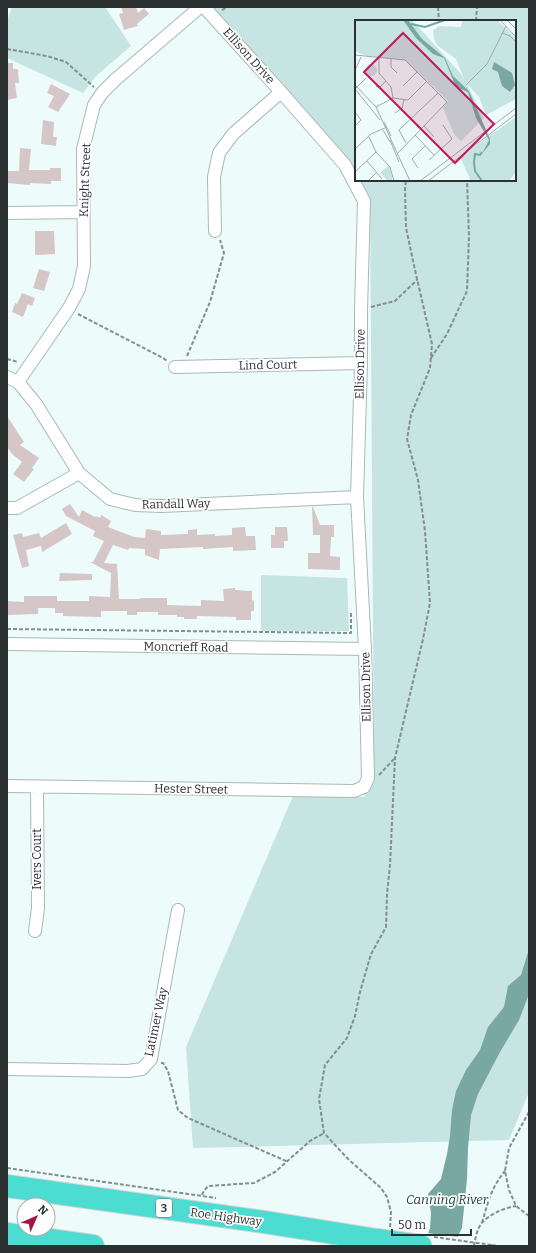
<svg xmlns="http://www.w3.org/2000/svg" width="536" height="1253" viewBox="0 0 536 1253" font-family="Bitter,serif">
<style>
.green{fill:#c6e4e1}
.water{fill:#79a7a2}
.pier{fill:#edfcfa}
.building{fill:#d5c7c8}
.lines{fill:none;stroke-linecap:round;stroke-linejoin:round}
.minor-casing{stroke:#aab8b7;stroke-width:14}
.motorway-casing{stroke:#d5d6d6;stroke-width:24}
.path{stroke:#848f8d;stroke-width:2;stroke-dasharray:4 2;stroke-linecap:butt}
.minor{stroke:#fff;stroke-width:12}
.motorway{stroke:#4cdcd1;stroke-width:22}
.motorway-bridge-casing{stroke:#d5d6d6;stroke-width:24;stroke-linecap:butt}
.path-bridge{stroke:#848f8d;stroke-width:2;stroke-dasharray:4 2;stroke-linecap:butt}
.motorway-bridge{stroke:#4cdcd1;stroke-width:22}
.labels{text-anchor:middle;stroke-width:3.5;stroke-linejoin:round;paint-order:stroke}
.shield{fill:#fff;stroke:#6b6f6e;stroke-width:1}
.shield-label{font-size:11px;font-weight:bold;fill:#2b3130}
.street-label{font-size:12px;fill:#2b3130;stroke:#fff}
.water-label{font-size:13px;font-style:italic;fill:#16413e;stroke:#fff}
.inset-river{fill:none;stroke:#79a7a2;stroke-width:2}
.inset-road{fill:none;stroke:#9faba9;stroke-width:1}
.view{fill:#c2185b;fill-opacity:0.15;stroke:#c2185b;stroke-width:2}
.inset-edge{fill:none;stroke:#2b3130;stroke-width:2}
</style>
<rect width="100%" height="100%" fill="#edfcfa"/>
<path class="green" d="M12 7H105L131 46 96 76 83 93 7 58V21Z
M213 7H529V1092L509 1140 193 1148 186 1047 293 796 364 797 374 776 370 197 360 180H515V21H356V174L307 114Z
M261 575 347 578 349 631H261Z"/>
<path class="water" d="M529 949V994L519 1020 500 1052 478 1094 471 1115 468 1148 467 1179 462 1228 453 1246H424L430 1228 431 1213 428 1194 441 1179 447 1154 450 1136 452 1110 456 1091 466 1070 480 1050 488 1027 504 1007 508 986 521 975Z"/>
<path class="pier" d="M426 1233 459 1237 455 1246H422Z"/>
<path class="building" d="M121 7H136L138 13 144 8 149 14 137 24 138 26 124 30 119 14 123 13Z
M7 63H13V69H18L19 83H15L17 98 7 100Z
M51 84 70 94 58 112 48 107 54 96 47 93Z
M43 120 54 122 53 137H57L56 146 41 144Z
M20 148 31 149 29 170H50V168H61V181H51V184L30 183V185L7 183 8 171H19Z
M35 231H54L55 254 35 255Z
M39 269 50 272 44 291 33 288Z
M22 293 35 298 32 306 28 304 23 317 12 312 15 303 17 304Z
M7 416 24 442 20 445 39 458 32 468 34 469 24 482 13 474 22 462 12 454 7 447Z
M70 504 79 517 82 510 95 517 96 516 100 518 101 515 111 521 108 527 134 537 145 538 146 529 161 531V535L188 534V530L197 529V535L215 534V536L232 535V528L245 527 246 536H255L256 550 233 551V547L203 549V547L160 549 159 560 145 555V549L129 548 128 550 113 545 104 563 117 564 119 599H140V598H167V605L201 606V600L224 601 223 589 235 588V590L252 591V600L254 601V611H251V620H236V617L197 616V619H184V617H177V615H158V612H137V615H127V611H101V617L63 616V613H55V608H38V614L7 615V601L24 602V596H57V601H89V596L110 597 111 573 90 562H93L104 541 93 536 95 531 66 516 62 509Z
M312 507H313L320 525H334V537H331L330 556 340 557V570L308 569V553H320V535H313Z
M66 523 72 534 42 552 41 546 26 550 29 566 22 568 13 535 22 533 23 537 39 533 41 538Z
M275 527H287L288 541H284V548H271V535H275Z
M60 573 92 574V580L59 581Z"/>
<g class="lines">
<g class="minor-casing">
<path id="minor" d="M7 213 83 212
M215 231 214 177 219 153 233 134 281 92
M175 367 361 363
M7 377 18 382 36 404 79 473 110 499 135 505 162 506 357 497
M18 382 69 308 79 289 84 266 83 149 94 105 102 93 116 79 200 7
M7 508H17L79 473
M7 644 365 649
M7 786 354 791 364 787 368 778 365 649 357 497 361 363V310L364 201 345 165 281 92 204 7
M35 931 38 908 37 787
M7 1069 128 1071 142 1069 151 1059 178 910"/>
</g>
<g class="motorway-casing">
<path id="motorway" d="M7 1186 264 1222 377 1240
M7 1234 93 1246"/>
</g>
<path class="path" d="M438 7 439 21
M222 10 228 7
M476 21 477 7
M7 49 47 56 66 62 94 87
M371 307 395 301 417 280
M78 314 163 358 167 361
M187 356 210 302 224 253 220 240
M431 358 447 334 467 291 469 237 467 180
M7 359 18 362
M7 629 351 633V611
M379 775 394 759
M161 1063H163L168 1071 178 1110 188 1118 286 1161
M529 1112 509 1148 505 1171 509 1190 516 1206 529 1216
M7 1168 216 1198
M202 1195 204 1191 208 1186 254 1183 275 1172 310 1141 324 1133
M482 1223C488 1202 491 1188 505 1171
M390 1227 391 1212 387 1197 381 1188 348 1159 324 1133 319 1099 325 1065 347 1038 355 1016 360 992 371 954 386 927 387 894 390 865 395 758 423 639 430 603 425 531 418 480 407 439 411 415 430 368 432 344 415 270 406 228 405 189 406 180
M492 1245 498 1246
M474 1246C475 1239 477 1230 481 1224 489 1214 504 1208 516 1206"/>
<use href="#minor" class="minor"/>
<use href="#motorway" class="motorway"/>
<g class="motorway-bridge-casing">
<path id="motorway-bridge" d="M377 1240 421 1246"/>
</g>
<path class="path-bridge" d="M434 1237 492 1245"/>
<use href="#motorway-bridge" class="motorway-bridge"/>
</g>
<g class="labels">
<rect class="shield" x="156" y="1199" width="16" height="18" rx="3"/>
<g class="shield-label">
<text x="164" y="1212">3</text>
</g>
<g class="street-label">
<text transform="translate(249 56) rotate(48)" y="4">Ellison Drive</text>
<text transform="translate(85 180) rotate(-88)" y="4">Knight Street</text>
<text transform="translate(360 364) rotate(-89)" y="4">Ellison Drive</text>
<text transform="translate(268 365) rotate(-1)" y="4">Lind Court</text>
<text transform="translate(176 504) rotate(-1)" y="4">Randall Way</text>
<text transform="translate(186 647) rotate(1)" y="4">Moncrieff Road</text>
<text transform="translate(366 687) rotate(-91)" y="4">Ellison Drive</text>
<text transform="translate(191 789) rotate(1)" y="4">Hester Street</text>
<text transform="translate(37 859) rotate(-90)" y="4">Ivers Court</text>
<text transform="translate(156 1022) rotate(-78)" y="4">Latimer Way</text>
<text transform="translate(226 1217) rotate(8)" y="4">Roe Highway</text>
</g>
<g class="water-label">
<text x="447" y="1204">Canning River</text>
</g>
</g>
<g transform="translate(355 20)">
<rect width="161" height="161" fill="#edfcfa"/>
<path d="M0 0H57L107 55 129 98 106 121 99 114 88 88 93 81 50 40 12 36 0 31ZM108 0H142L161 18V79L131 95 124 77 111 63 101 39 83 26 79 19 78 10 84 6 106 7ZM10 50a6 6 0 1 1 12 0a6 6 0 1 1-12 0ZM161 97V152L154 161H116L105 137ZM34 145 38 161H33L25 153Z" fill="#c6e4e1"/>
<path d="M48 0H53L67 19 90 38 98 56 114 71 135 119V124L127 134 134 120 121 98 113 72 101 67 89 38 78 34 61 18ZM139 42 157 53 160 65 155 72 147 66 143 52 137 49Z" fill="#79a7a2"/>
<path class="inset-river" d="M56 4 70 7 90 0M127 132 125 135 120 134 119 142 120 151 127 161"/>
<path class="inset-road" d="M145 0 161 17M152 0 161 9M147 13 155 16 161 22M0 35 50 40 92 82 42 134M24 38V53L36 67 38 78M36 38V47L42 53M1 48 6 37M0 65 21 87 55 161M111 65 132 44 151 6M21 66 24 68 31 61M48 66 62 52M1 68 11 58M0 69 25 100M21 87 38 78 53 80 71 62M0 92 6 100 0 106M40 93 47 88 49 80M29 102 36 116M69 106 79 117M28 110 35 122M60 115 79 135M14 117 21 132 35 147 39 161M35 120 44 142M51 123 44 110 83 73M0 129 16 114 32 107M74 140 97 119 88 105M12 141 27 159M63 148 57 139 70 126M0 152 21 132M13 161 22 152M65 161 161 88M73 161 161 94"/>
<path class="view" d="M48 13 139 104 100 143 9 52Z"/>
<rect width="161" height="161" class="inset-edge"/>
</g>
<rect width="536" height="1253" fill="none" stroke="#2b3130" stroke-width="16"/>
<g transform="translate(36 1217) rotate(45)"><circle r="19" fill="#ffffff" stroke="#aaadac"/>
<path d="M0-3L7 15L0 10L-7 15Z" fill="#a71143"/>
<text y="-6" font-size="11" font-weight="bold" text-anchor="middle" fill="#2b3130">N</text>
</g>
<path d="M392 1229v6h79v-6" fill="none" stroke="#2b3130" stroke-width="2"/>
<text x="398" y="1229" font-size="12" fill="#2b3130" stroke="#ffffff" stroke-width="3" paint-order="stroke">50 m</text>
</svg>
